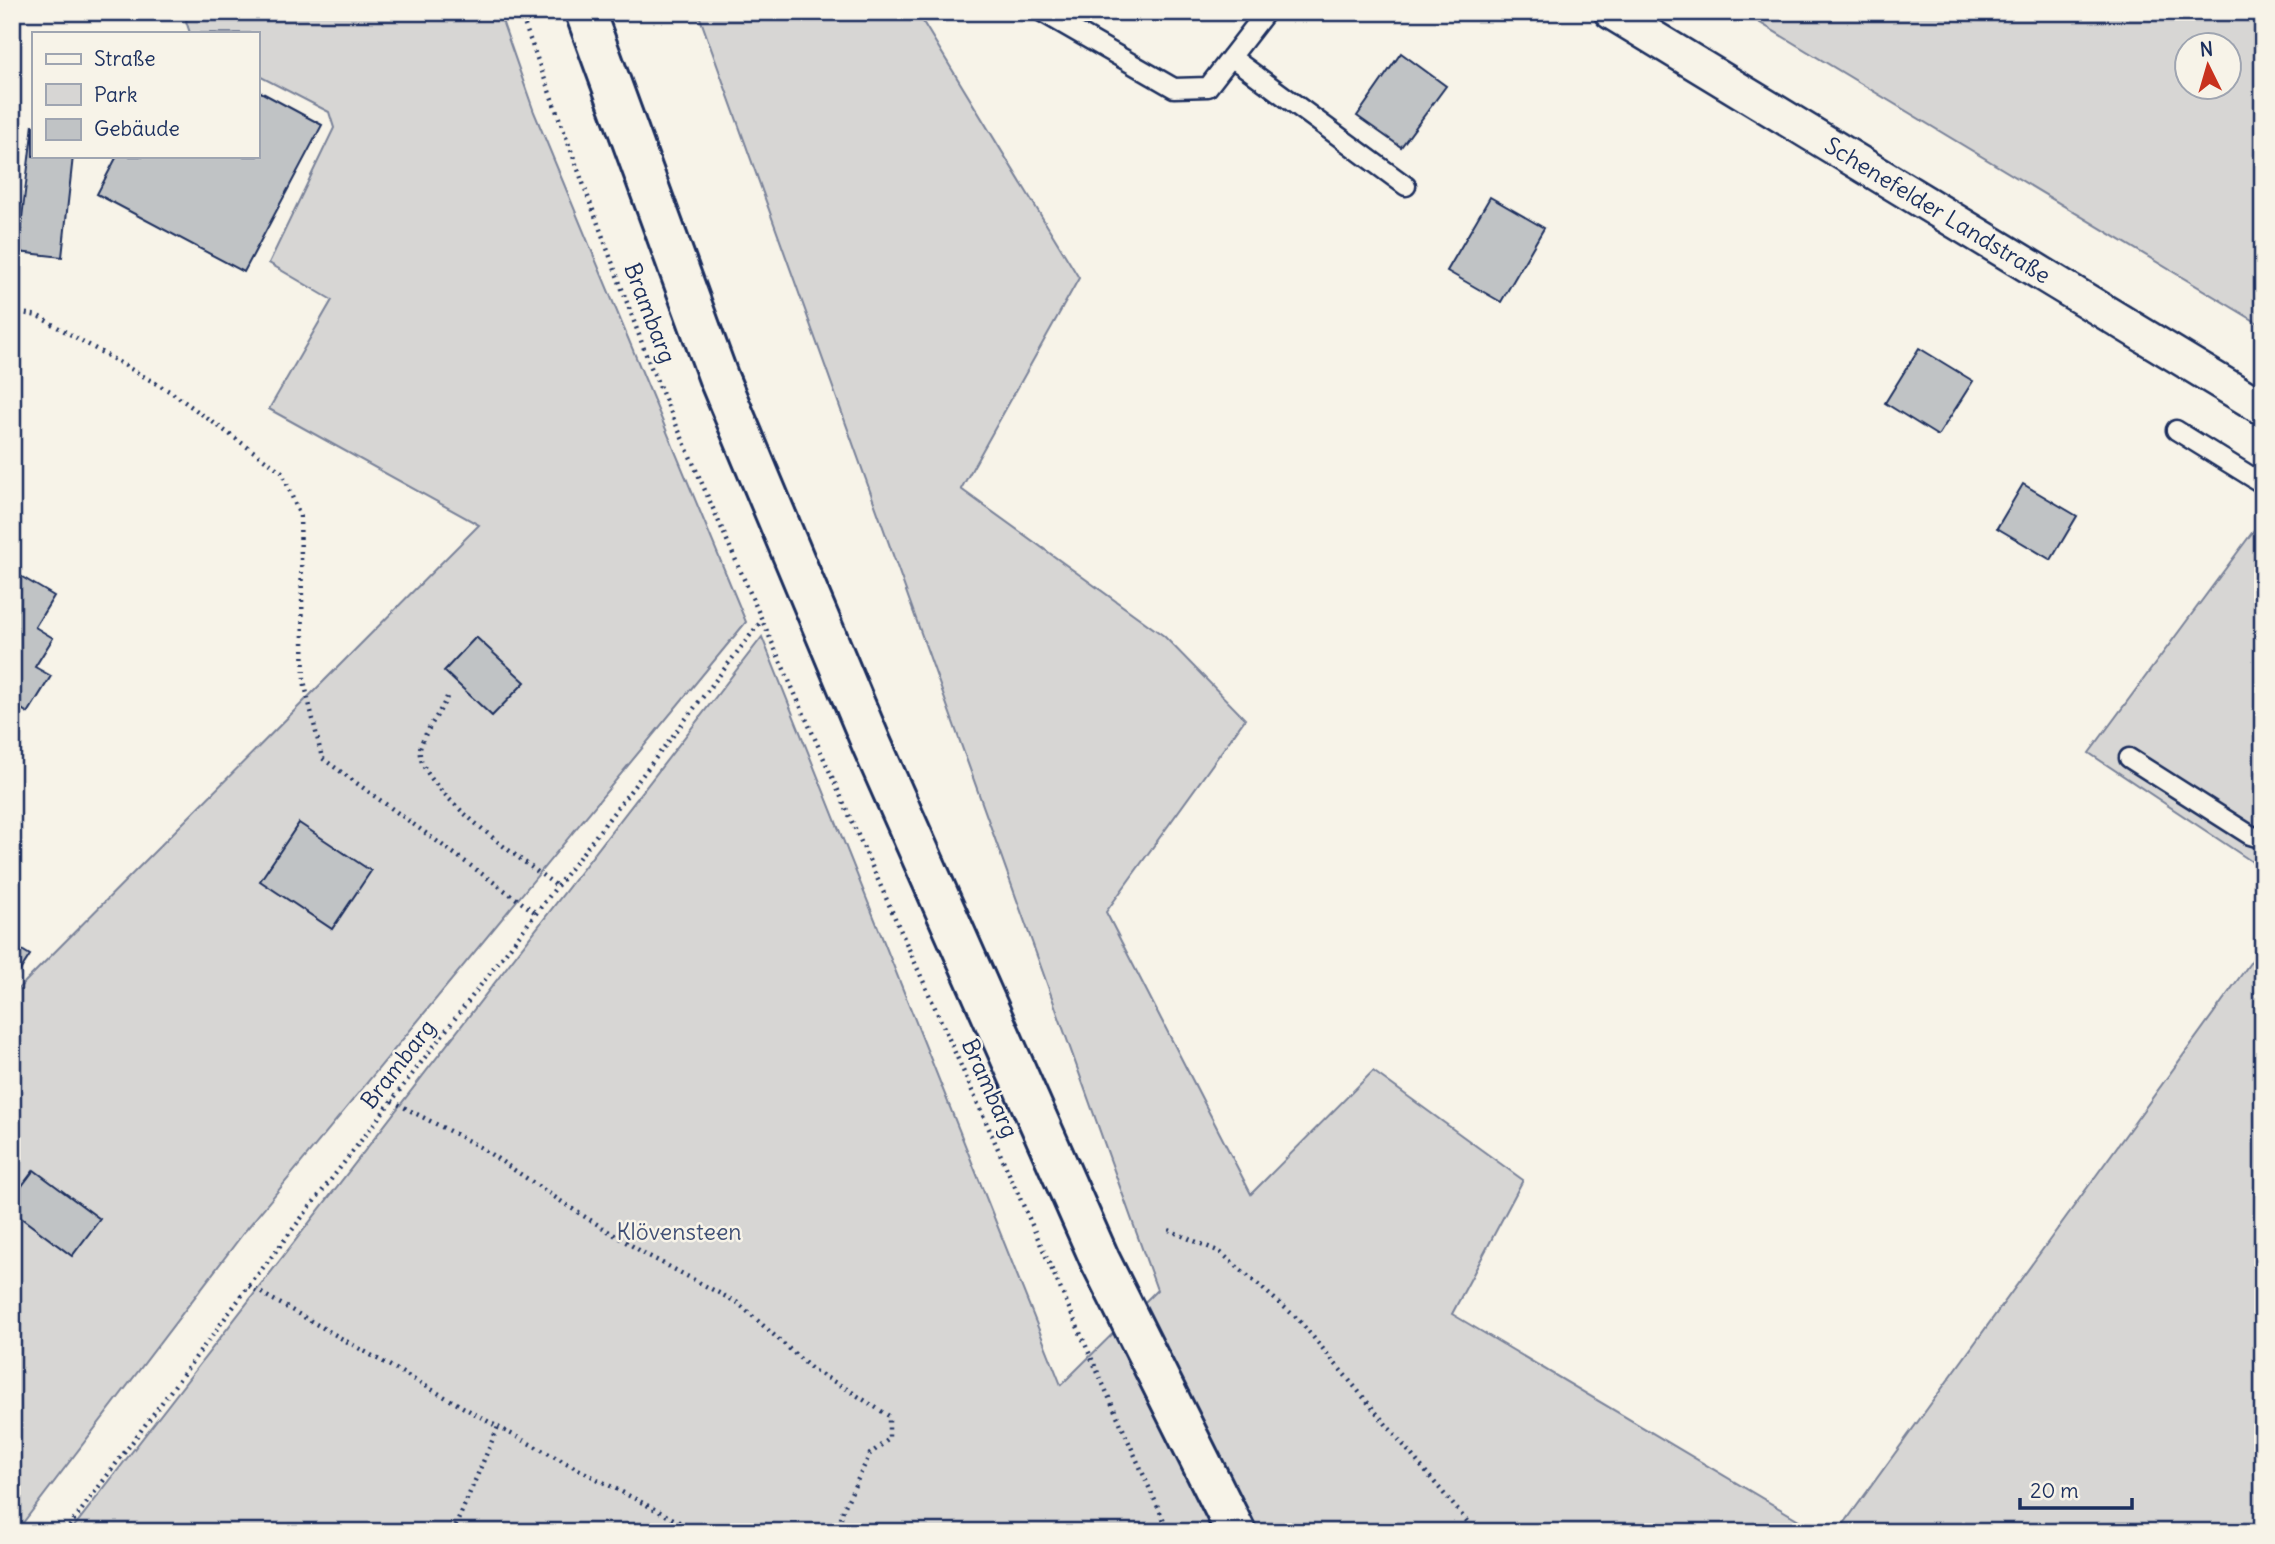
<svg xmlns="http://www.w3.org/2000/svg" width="2275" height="1544" viewBox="0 0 2275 1544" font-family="Delius,sans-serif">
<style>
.green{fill:#d7d6d4;stroke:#798299;stroke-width:2;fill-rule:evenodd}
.building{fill:#c0c3c5;stroke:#1b2f5e;stroke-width:2}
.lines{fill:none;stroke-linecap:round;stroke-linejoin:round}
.lane-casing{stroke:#1b2f5e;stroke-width:23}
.street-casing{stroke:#1b2f5e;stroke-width:38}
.primary-casing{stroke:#1b2f5e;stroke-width:44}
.path{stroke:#1b2f5e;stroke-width:4.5;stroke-dasharray:2 5;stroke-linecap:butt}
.lane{stroke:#f7f3e8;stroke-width:18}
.street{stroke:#f7f3e8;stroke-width:33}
.primary{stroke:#f7f3e8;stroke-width:38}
.labels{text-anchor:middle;stroke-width:5;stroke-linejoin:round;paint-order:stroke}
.street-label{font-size:23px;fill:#1b2f5e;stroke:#f7f3e8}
.park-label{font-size:23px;fill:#415076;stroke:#f7f3e8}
</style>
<rect width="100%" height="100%" fill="#f7f3e8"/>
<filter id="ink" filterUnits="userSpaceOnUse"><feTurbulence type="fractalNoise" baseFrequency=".0143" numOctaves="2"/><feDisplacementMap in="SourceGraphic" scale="14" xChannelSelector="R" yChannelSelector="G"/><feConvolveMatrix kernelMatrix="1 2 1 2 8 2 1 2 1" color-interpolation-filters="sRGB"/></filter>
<g filter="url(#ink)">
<path class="green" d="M190 12H499L534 112 746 622 245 1231 16 1532H12V995L479 525 269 409 332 300 269 263 334 128 329 112 257 75V33H190L186 21Z
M698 12H917L1079 278 961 489 1164 636 1245 719 1106 912 1251 1194 1373 1071 1523 1180 1452 1314 1819 1532H70L762 637 1061 1385 1157 1290Z
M1742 12H2263V326ZM2188 46H2230V88H2188Z
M2263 518V869L2089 753Z
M2263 945V1532H1838Z"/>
<path class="building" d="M1401 53 1446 86 1401 147 1357 116Z
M257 90 322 125 244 272 97 194 117 156H257Z
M33 124V156H73L62 257 18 252Z
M1490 197 1544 228 1501 302 1447 271Z
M1919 348 1973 381 1938 436 1885 403Z
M2023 484 2077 516 2051 560 1997 528Z
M12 571 54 596 35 627 53 638 35 667 51 676 28 713 12 703Z
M476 637 525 682 492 716 444 671Z
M299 823 371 871 332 929 260 881Z
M12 944 30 955 12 983Z
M34 1170 100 1219 72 1256 12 1211V1199Z"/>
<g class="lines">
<g class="lane-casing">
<path id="lane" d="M1042 12 1174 88 1208 87 1266 12
M1231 57 1406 186
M2176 430 2263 484
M2129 758 2250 835 2263 839"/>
</g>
<g class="street-casing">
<g id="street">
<path id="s1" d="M1611 12 2263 408"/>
</g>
</g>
<g class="primary-casing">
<path id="primary" d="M585 12 719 379 872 745 1100 1260 1236 1532"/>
</g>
<path class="path" d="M520 12 650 365 762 620 1169 1532
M12 311 38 316 171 392 282 472 300 516 304 681 322 758 536 913
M447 697C441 712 422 735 420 749 414 786 529 865 557 886
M392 1101 480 1147 574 1210 647 1255 738 1303 813 1370 847 1389 889 1416V1439L870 1454 843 1510 838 1532
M1169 1230 1220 1252 1298 1319 1476 1532
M249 1286 498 1427 453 1532
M498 1427 698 1532
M65 1532 249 1286 762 620"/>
<use href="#lane" class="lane"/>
<use href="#street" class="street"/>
<use href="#primary" class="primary"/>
</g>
</g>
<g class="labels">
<g class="street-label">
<text dy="8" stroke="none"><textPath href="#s1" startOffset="382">Schenefelder Landstraße</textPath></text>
<text transform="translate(650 313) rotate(69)" y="8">Brambarg</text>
<text transform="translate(398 1064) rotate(-52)" y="8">Brambarg</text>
<text transform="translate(990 1088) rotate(66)" y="8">Brambarg</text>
</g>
<g class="park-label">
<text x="679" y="1240">Klövensteen</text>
</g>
</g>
<rect width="2275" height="1544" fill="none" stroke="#f7f3e8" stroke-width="42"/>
<rect x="21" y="21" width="2233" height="1502" fill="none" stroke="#1b2f5e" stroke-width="2.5" filter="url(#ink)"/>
<rect x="32" y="32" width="228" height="126" fill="#f7f3e8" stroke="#9fa5b1" stroke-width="2"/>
<rect x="46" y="54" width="35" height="10" fill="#f7f3e8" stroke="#9fa5b1" stroke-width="2"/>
<text x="94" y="66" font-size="21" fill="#1b2f5e">Straße</text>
<rect x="46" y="84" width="35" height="21" fill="#d7d6d4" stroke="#9fa5b1" stroke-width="2"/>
<text x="94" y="102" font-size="21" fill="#1b2f5e">Park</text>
<rect x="46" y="119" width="35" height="21" fill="#c0c3c5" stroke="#9fa5b1" stroke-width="2"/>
<text x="94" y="136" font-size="21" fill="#1b2f5e">Gebäude</text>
<g transform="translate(2208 66) rotate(355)"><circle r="33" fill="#f7f3e8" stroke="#9fa5b1" stroke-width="2"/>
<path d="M0-5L12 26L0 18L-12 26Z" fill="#c8321e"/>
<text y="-10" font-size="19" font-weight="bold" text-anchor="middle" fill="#1b2f5e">N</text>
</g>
<path d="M2020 1498v10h112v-10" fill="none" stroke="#1b2f5e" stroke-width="3.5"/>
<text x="2030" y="1498" font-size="21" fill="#1b2f5e" stroke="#f7f3e8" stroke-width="5" paint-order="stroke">20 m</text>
</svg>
